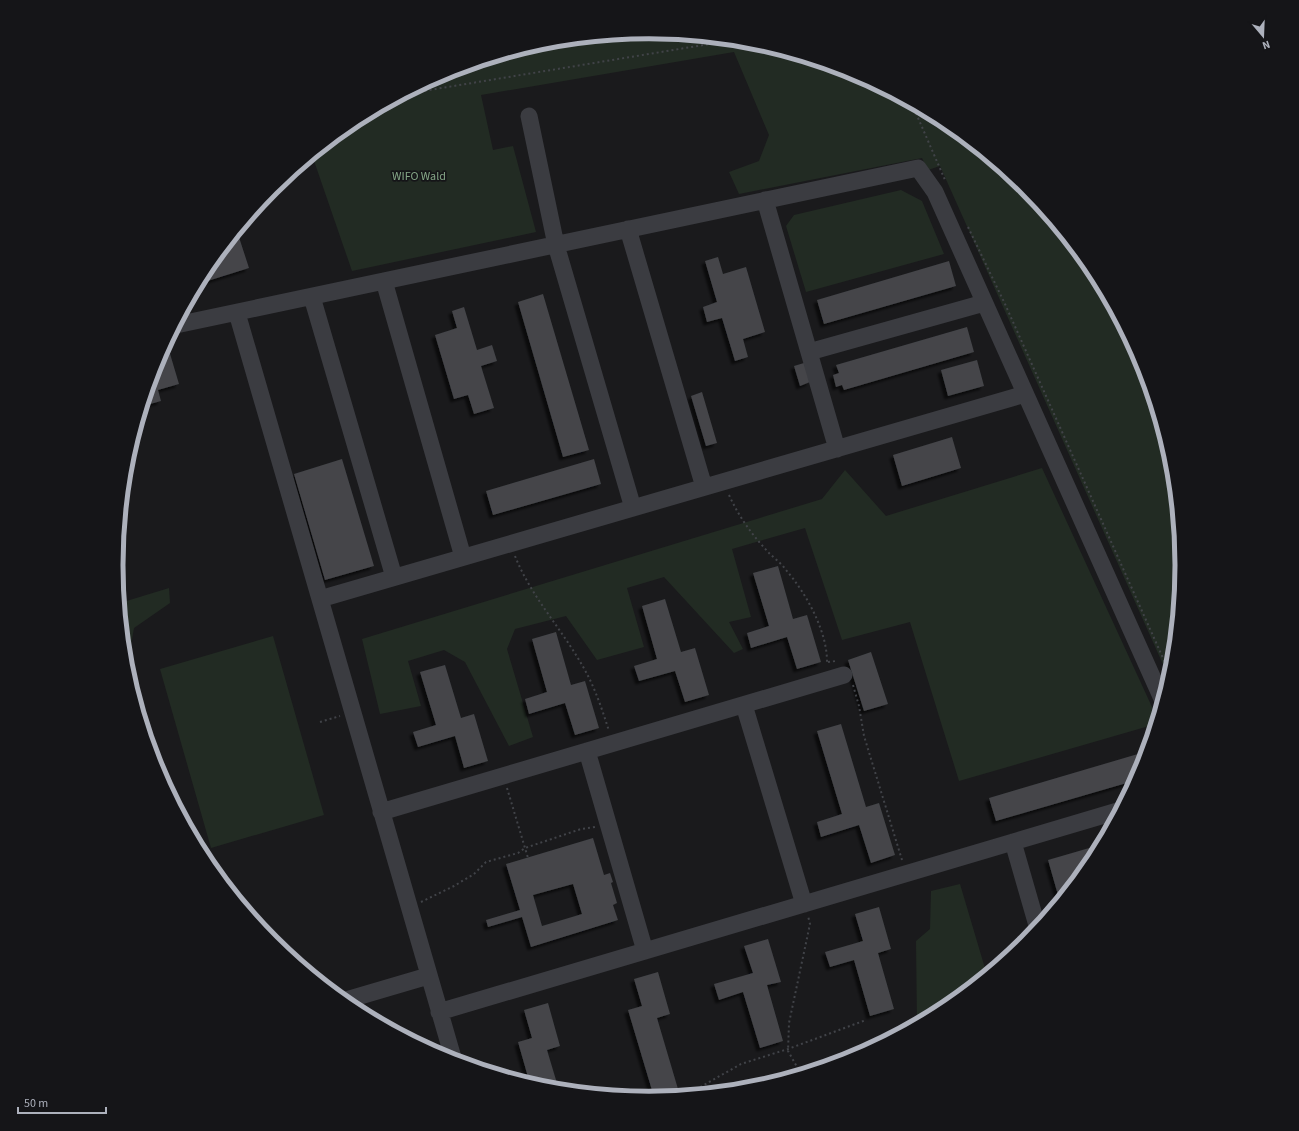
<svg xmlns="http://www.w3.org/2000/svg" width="1299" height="1131" viewBox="0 0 1299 1131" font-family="'Source Sans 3',sans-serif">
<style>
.green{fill:#222b23}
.building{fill:#444549;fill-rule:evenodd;filter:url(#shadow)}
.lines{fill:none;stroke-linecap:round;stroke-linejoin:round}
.path{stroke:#414348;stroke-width:2;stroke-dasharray:2 3;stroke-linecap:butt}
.minor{stroke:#3b3c41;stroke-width:17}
.labels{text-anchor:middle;stroke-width:3.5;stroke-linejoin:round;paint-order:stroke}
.park-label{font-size:12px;fill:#85a687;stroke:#151518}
.rim{fill:none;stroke:#adb1bc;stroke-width:5}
</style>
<defs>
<filter id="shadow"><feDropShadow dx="-3.5" dy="3.5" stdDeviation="1" flood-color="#0009"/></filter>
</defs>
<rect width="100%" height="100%" fill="#1a1a1c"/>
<path class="green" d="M650 32 754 42 854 73 946 122 1027 188 1093 269 1142 362 1173 462 1183 566 1173 670 1170 680 940 166 928 170 922 158 739 194 729 172 759 161 769 135 734 52 481 95 493 150 513 146 536 232 352 271 312 155 353 122 446 73 546 42Z
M901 190 922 201 944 254 806 292 786 226 794 215Z
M1042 468 1158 720 1156 724 959 781 910 622 842 640 805 528 732 549 751 617 729 622 743 649 734 653 664 577 627 588 644 647 597 660 566 616 515 629 507 649 533 737 509 746 465 662 444 650 408 661 421 706 380 714 362 639 822 499 845 470 886 516Z
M169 588 170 603 134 628 127 667 157 770 126 669 120 603Z
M273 636 324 815 211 848 160 669Z
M960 884 987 975 946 1009 917 1024 916 941 930 929 931 891Z"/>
<path class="building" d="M237 231 249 268 198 284 206 269Z
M718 257 723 274 746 267 765 332 743 339 748 357 735 361 722 318 707 322 703 307 717 302 705 261Z
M949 261 956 286 824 324 817 300Z
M543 294 589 450 563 457 518 302Z
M464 307 477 350 492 345 497 361 481 366 494 408 474 414 468 395 454 399 435 335 457 328 452 311Z
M967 327 974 352 844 390 842 385 836 387 833 375 839 373 836 365Z
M168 347 179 384 158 390 161 401 143 406 157 361 164 348Z
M977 360 984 386 948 396 941 370Z
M804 363 810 382 800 386 794 366Z
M702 392 717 443 706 446 691 396Z
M952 437 961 468 902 486 893 455Z
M342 459 374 566 325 580 294 474Z
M594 459 601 484 493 515 486 491Z
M778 566 793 619 807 615 821 662 797 669 787 637 751 648 747 633 769 626 753 573Z
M665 599 681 652 695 648 709 695 685 702 675 671 639 681 634 666 657 659 642 606Z
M556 632 571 685 585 681 599 728 575 735 565 703 529 714 525 699 547 692 532 639Z
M871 652 888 704 864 711 848 660Z
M445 665 461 718 474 714 488 761 464 768 455 736 418 747 413 732 436 725 420 672Z
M841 724 866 807 879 803 895 855 871 863 859 825 821 837 817 822 842 814 817 731Z
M1148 751 1142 770 1137 780 996 821 989 798Z
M593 838 604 875 610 873 613 882 611 883 617 903 613 905 618 920 531 947 522 917 488 927 486 920 520 910 506 864ZM573 884 582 914 542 926 533 895Z
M1103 844 1093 862 1060 902 1048 860Z
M879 907 891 949 878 953 894 1009 870 1016 854 960 830 967 825 952 863 941 855 914Z
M768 939 781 982 767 985 783 1041 760 1048 743 992 719 1000 714 984 753 973 744 946Z
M658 972 670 1014 657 1018 678 1089 654 1097 628 1010 642 1006 634 979Z
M548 1003 560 1046 547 1050 559 1090 545 1089 530 1084 518 1042 532 1038 524 1010Z"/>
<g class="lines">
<path class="path" d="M405 94 734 40
M912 104 945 180
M968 227 1005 304 1171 676
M729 495C739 517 752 535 769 553 774 558 781 563 786 570 806 593 828 632 827 664
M515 556C532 599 565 632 587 674 596 691 603 712 609 731
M828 662 836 661
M853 685 859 706 864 736 902 860
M320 722 340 716
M507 788 528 858
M421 902 454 886 474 874 486 862 518 853 525 848 581 829 595 827
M801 1074 788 1051 789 1023 810 924 808 916
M677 1096 695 1090 741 1064 788 1049 866 1020"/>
<path class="minor" d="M529 116 556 245 633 508
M765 200 837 449
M628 229 704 487
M384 281 463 557
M312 297 394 577
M237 313 454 1061
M176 325 918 168 935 192 1163 701
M809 352 984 303
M320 599 1025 394
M744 705 804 904
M587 751 645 951
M381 812 844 675
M1013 842 1038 929
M343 1001 428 976
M439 1012 1121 810"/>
</g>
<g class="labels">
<g class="park-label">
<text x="419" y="180">WIFO Wald</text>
</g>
</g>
<path d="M0 0H1299V1131H0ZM123 565a526 526 0 1 1 1052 0a526 526 0 1 1-1052 0Z" fill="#151518" fill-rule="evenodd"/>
<path class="rim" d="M123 565a526 526 0 1 1 1052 0a526 526 0 1 1-1052 0Z"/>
<g transform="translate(1263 36) rotate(161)" stroke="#151518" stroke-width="3" paint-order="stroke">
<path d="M0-3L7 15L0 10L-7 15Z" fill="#adb1bc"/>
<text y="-6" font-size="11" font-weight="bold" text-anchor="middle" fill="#adb1bc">N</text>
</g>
<path d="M18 1107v6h88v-6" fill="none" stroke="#adb1bc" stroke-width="2"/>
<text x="24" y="1107" font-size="12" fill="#adb1bc" stroke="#151518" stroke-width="3" paint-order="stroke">50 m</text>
</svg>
